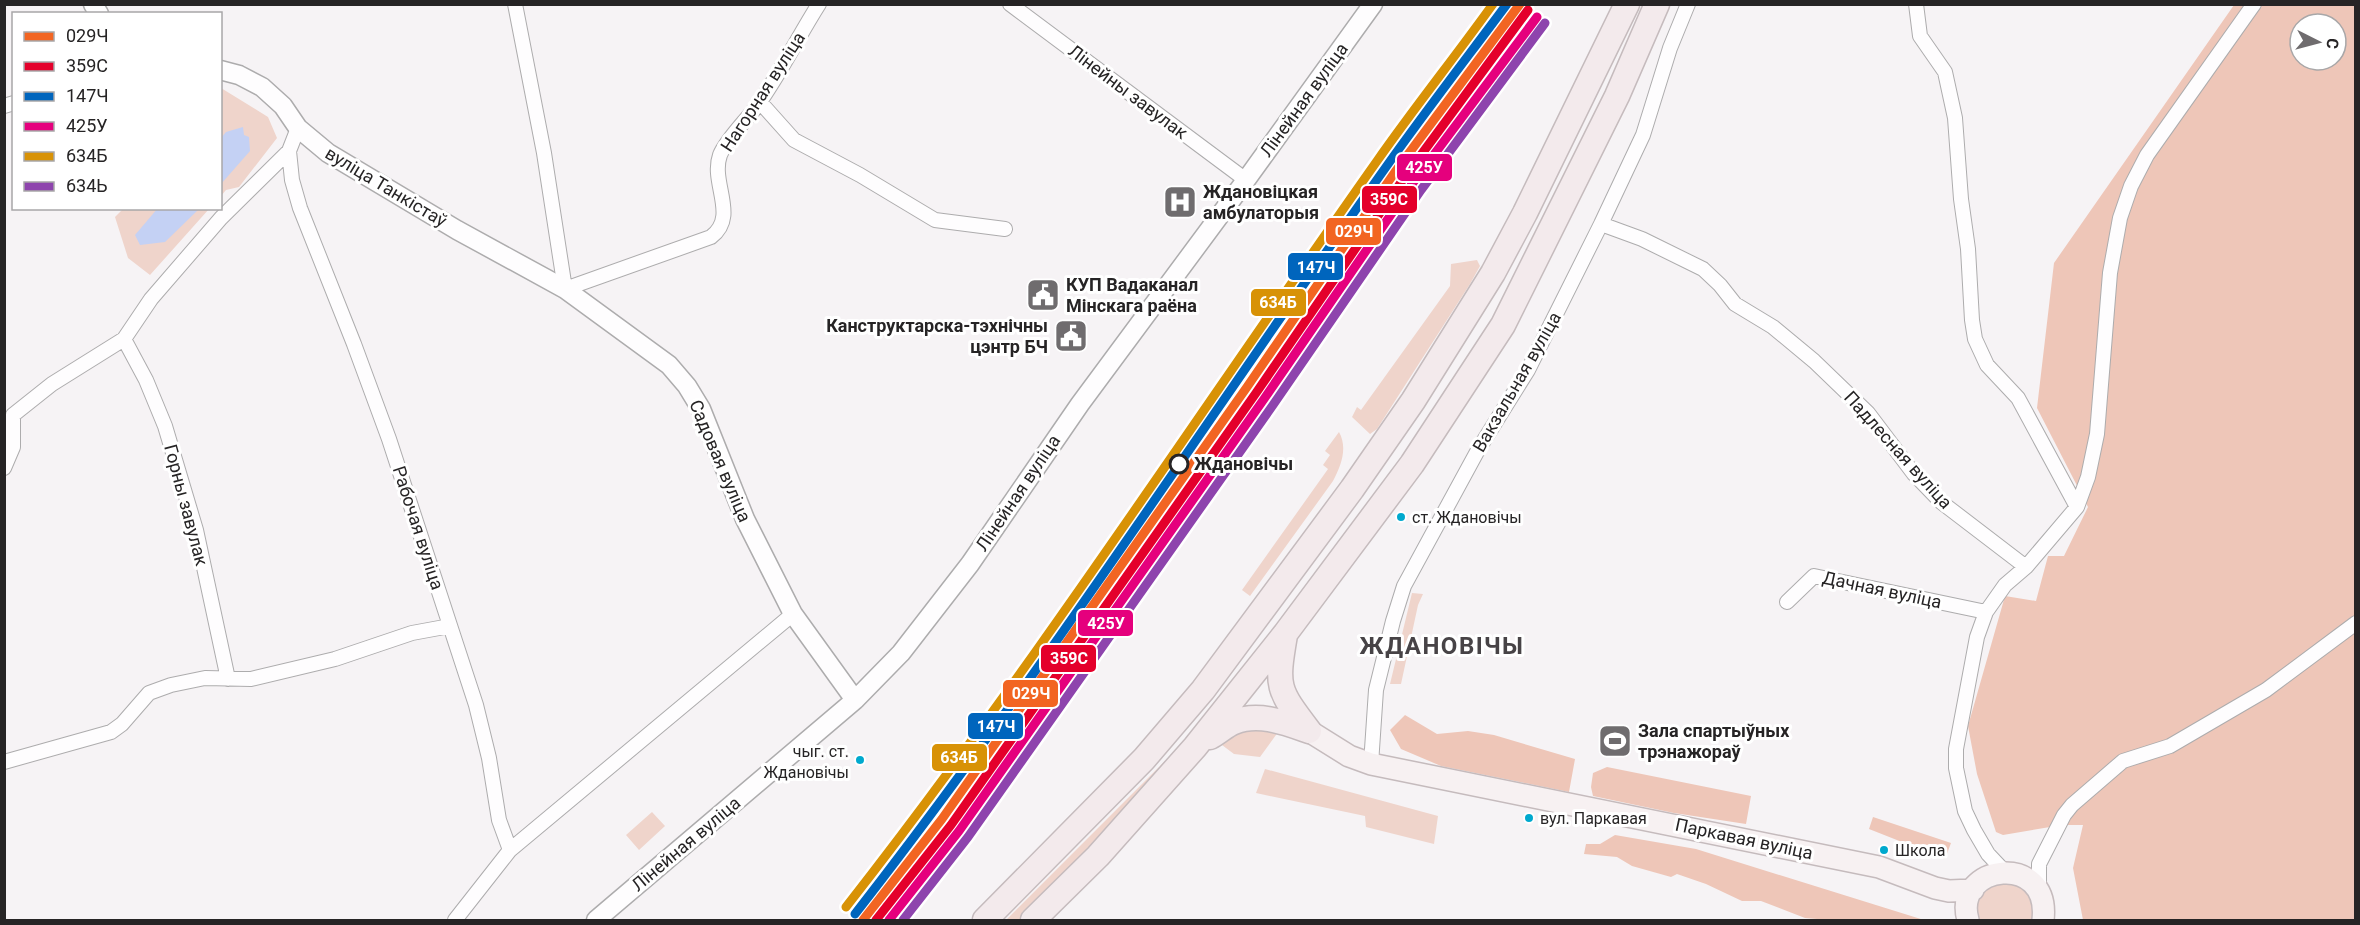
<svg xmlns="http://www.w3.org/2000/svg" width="2360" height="925" viewBox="0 0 2360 925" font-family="Roboto,sans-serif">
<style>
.green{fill:#efd4cb}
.forest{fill:#eec6b8;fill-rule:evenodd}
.water{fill:#c4d1f4}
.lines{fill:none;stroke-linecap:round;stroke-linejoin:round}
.street-casing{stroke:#adacad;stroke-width:16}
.secondary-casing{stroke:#adacad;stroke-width:21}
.primary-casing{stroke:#c5bbbd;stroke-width:24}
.highway-casing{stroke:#c5bbbd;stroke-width:27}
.street{stroke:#fefdfe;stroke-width:14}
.secondary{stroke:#fefdfe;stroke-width:18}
.primary{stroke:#f7f1f2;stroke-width:21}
.highway{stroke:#f3eaec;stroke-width:24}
.rail-casing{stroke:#cccbcb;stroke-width:6}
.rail{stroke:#fff;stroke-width:4;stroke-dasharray:11;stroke-linecap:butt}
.rail-1-casing{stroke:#fff;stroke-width:14}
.rail-2-casing{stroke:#fff;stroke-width:14}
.rail-3-casing{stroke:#fff;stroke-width:14}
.rail-4-casing{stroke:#fff;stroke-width:14}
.rail-5-casing{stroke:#fff;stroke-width:14}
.rail-6-casing{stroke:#fff;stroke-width:14}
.rail-1{stroke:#f26522;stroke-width:9}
.rail-2{stroke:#e4002b;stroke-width:9}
.rail-3{stroke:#0065bd;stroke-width:9}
.rail-4{stroke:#e5007d;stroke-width:9}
.rail-5{stroke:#d89206;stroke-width:9}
.rail-6{stroke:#8e44ad;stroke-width:9}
.stop-dot{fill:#fff;stroke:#262425;stroke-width:3}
.bus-dot{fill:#00a9ce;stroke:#fff;stroke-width:2}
.labels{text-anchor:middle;stroke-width:6;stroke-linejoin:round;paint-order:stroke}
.bus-label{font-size:16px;fill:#262425;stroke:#fff;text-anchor:start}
.street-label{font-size:18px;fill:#262425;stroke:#fff}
.poi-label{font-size:18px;font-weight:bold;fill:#262425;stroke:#fff;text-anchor:start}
.stop-label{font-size:18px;font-weight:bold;fill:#262425;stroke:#fff;text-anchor:start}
.district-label{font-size:24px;font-weight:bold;letter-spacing:1.5px;fill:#474346;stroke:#fff}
.line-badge{stroke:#fff;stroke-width:2}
.badge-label{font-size:16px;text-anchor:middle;font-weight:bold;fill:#fff}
</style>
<rect width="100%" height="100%" fill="#f6f3f5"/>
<path class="green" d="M221 88 268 117 277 138 239 187 226 190 221 196Z
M123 209H209L150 275 128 258 115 217Z
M1477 260 1480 266 1470 284 1377 429 1370 434 1352 417 1357 407 1361 410 1450 286 1451 264Z
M1339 432C1348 448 1341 466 1333 481L1250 596 1242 590 1328 469 1323 465 1330 455 1325 451Z
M1412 593 1423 594 1418 605 1401 684H1390Z
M1244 726 1281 728 1260 757 1234 754 1222 745 1231 733Z
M1207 727 1034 907 1020 920H1006L1197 729Z
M1265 769 1438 816 1434 844 1366 827 1365 816 1256 793Z
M652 812 665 826 639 850 626 835Z
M2009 879 2032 892 2036 920H1976L1975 903 1984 888Z"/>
<path class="forest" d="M2234 5H2355V920H2083L2073 868 2083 825H2062L2003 835 1996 832 1977 774 1968 726 2005 596 2036 601 2048 556H2064L2088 507 2037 408 2054 263ZM2300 24H2336V60H2300Z
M1405 715 1437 734 1468 731 1494 735 1575 759 1569 792 1441 766 1401 749 1390 730Z
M1607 767 1751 796 1746 824 1674 813 1593 796 1591 787 1593 773Z
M1873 817 1951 843 1945 859 1869 829Z
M1615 835 1696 849 1924 920H1829L1805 918 1761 901H1742L1706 884 1677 874 1671 877 1632 866 1617 857 1584 854 1586 844H1600Z"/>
<path class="water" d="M243 127 244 135 249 137 250 151 221 184V138L226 132Z
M158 208H199V209L165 242 140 245 135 235Z"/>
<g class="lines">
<g class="street-casing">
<path id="street" d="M515 4 544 153 565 289 711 237C739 216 710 183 720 155 727 138 748 119 759 103 781 72 798 37 819 4
M1010 4 1246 180
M1916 4 1920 36 1945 72 1955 118 1961 199 1968 249 1972 320 1975 339 1987 365 2018 398 2077 507
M760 102 794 140 860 175 935 220 1005 229
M4 106 14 103
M298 128 289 151 292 180 300 208 354 344 389 439 476 705 489 758 499 820 510 850 455 920
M1601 224 1642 239 1703 269 1720 285 1735 304 1773 327 1814 361 1868 413 1914 474 1941 502 2026 567
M124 339 146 380 165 426 196 530 228 679
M13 415 52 384 124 339 151 299 221 218 289 151
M4 468 13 447V415
M1787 602 1814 576 1986 612
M4 762 111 732 122 724 149 693 171 685 205 678 251 679 335 659 412 633 450 626
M1371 764 1376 690 1393 621 1404 586 1478 450 1528 370 1601 224 1643 135 1670 48 1688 4
M510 850 793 614
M2005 872 1988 854 1974 830 1965 811 1956 768V749L1977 637 1986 612 2005 585 2026 567 2077 507 2088 477 2097 434 2110 273 2120 218 2131 186 2147 155 2254 4
M2039 892V864L2064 815 2072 805 2123 761 2170 746 2266 690 2356 623"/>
</g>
<g class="secondary-casing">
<path id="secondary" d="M93 4 99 14
M220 70 239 75 262 87 283 106 298 128 328 153 457 230 565 289 669 365 687 386 701 409 745 519 793 614 855 700
M596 920 855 700 901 653 970 564 1080 404 1246 180 1373 4"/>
</g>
<g class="primary-casing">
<path id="primary" d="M1309 731 1349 756 1371 764 1879 867 1935 888 1949 891 1973 890
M1968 920C1952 864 2051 851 2043 920"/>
</g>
<g class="highway-casing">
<path id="highway" d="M1285 635C1276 687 1277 689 1309 731
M1210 737C1218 733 1226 725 1234 722 1259 712 1286 723 1309 731
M985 920 1144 759 1203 690 1352 489 1413 401 1493 273 1525 213 1627 4
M1033 920 1098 856 1195 747 1285 634 1412 464 1503 325 1617 96 1657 4"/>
</g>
<use href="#street" class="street"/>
<use href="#secondary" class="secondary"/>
<use href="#primary" class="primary"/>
<use href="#highway" class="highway"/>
<g class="rail-casing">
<path id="rail" d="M1254 392 1404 178 1508 39
M880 920 915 876 1140 558"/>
</g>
<use href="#rail" class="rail"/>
<g class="rail-1-casing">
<path id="rail-1" d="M863 920 942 819 1247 387 1395 172 1520 4"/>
</g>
<g class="rail-2-casing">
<path id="rail-2" d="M876 920 951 825 1256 393 1404 178 1528 10"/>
</g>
<g class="rail-3-casing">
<path id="rail-3" d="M855 914C1043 673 1209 416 1386 167 1425 112 1466 59 1507 4"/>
</g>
<g class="rail-4-casing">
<path id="rail-4" d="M889 920 959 831 1264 399 1412 184 1537 17"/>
</g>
<g class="rail-5-casing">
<path id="rail-5" d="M846 907C1034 667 1201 410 1377 161 1414 108 1455 57 1493 4"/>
</g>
<g class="rail-6-casing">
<path id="rail-6" d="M903 920 968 837 1273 405 1421 190 1545 23"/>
</g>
<use href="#rail-1" class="rail-1"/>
<use href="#rail-2" class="rail-2"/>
<use href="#rail-3" class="rail-3"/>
<use href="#rail-4" class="rail-4"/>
<use href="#rail-5" class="rail-5"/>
<use href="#rail-6" class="rail-6"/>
</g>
<defs>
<g id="hospital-square" transform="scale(1.725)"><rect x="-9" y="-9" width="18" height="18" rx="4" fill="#6f6c6e" stroke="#fff"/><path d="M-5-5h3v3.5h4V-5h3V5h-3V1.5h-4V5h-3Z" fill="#fff"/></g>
<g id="civic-square" transform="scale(1.725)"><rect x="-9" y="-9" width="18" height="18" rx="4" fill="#6f6c6e" stroke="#fff"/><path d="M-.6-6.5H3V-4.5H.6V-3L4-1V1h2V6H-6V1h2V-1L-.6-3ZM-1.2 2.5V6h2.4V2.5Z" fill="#fff"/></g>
<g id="stadium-square" transform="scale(1.725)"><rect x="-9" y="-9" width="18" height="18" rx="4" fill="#6f6c6e" stroke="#fff"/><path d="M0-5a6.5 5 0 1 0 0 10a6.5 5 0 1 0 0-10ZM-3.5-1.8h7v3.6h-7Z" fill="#fff"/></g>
</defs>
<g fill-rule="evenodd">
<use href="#hospital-square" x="1180" y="202"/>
<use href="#civic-square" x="1043" y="295"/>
<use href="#civic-square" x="1071" y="336"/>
<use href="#stadium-square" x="1615" y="741"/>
</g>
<circle class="stop-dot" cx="1179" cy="464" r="9"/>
<g class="bus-dot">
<circle cx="1401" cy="517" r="5"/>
<circle cx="860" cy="760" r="5"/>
<circle cx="1529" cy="818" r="5"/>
<circle cx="1884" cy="850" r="5"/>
</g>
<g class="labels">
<g class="bus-label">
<text x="1412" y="523">ст. Ждановічы</text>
<text x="849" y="757" text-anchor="end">чыг. ст.<tspan x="849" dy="21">Ждановічы</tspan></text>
<text x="1540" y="824">вул. Паркавая</text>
<text x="1895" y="856">Школа</text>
</g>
<g class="street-label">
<text transform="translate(763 92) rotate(-57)" y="6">Нагорная вуліца</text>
<text transform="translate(1128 92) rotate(37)" y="6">Лінейны завулак</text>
<text transform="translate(1304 100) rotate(-54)" y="6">Лінейная вуліца</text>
<text transform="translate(386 187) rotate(31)" y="6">вуліца Танкістаў</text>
<text transform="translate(1517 382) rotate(-60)" y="6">Вакзальная вуліца</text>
<text transform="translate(1898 450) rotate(48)" y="6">Падлесная вуліца</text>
<text transform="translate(720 461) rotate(67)" y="6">Садовая вуліца</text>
<text transform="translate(1018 493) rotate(-56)" y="6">Лінейная вуліца</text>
<text transform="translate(186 505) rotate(75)" y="6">Горны завулак</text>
<text transform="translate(418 528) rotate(72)" y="6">Рабочая вуліца</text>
<text transform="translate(1882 590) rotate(12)" y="6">Дачная вуліца</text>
<text transform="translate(1744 839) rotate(12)" y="6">Паркавая вуліца</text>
<text transform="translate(686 844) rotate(-40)" y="6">Лінейная вуліца</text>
</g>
<g class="poi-label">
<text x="1203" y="198">Ждановіцкая<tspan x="1203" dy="21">амбулаторыя</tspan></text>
<text x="1066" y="291">КУП Вадаканал<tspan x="1066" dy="21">Мінскага раёна</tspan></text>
<text x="1048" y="332" text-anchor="end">Канструктарска-тэхнічны<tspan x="1048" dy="21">цэнтр БЧ</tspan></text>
<text x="1638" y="737">Зала спартыўных<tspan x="1638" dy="21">трэнажораў</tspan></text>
</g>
<g class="stop-label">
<text x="1194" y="470">Ждановічы</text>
</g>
<g class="district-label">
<text x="1442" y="654">ЖДАНОВІЧЫ</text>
</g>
</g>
<g class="line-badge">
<rect x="1396" y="153" width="57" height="29" rx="6" fill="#e5007d"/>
<rect x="1361" y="185" width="57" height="29" rx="6" fill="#e4002b"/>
<rect x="1325" y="217" width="57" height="29" rx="6" fill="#f26522"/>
<rect x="1287" y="252" width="57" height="29" rx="6" fill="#0065bd"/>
<rect x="1250" y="288" width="57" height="29" rx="6" fill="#d89206"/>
<rect x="1077" y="609" width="57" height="28" rx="6" fill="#e5007d"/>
<rect x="1040" y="644" width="57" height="29" rx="6" fill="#e4002b"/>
<rect x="1002" y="679" width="57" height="29" rx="6" fill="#f26522"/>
<rect x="967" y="712" width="57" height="28" rx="6" fill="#0065bd"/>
<rect x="931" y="743" width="57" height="29" rx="6" fill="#d89206"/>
</g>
<g class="badge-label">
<text x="1424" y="173">425У</text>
<text x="1389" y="205">359С</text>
<text x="1354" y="237">029Ч</text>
<text x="1316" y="273">147Ч</text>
<text x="1278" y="308">634Б</text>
<text x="1106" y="629">425У</text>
<text x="1069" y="664">359С</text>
<text x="1031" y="699">029Ч</text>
<text x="996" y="732">147Ч</text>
<text x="959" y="763">634Б</text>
</g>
<rect width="2360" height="925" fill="none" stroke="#262425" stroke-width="12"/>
<rect x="12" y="12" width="210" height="198" fill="#ffffff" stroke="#a8a7a8" stroke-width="1.5"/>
<rect x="24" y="32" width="30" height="9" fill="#f26522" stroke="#a8a7a8" stroke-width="1.5"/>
<text x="66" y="42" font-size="18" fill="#262425">029Ч</text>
<rect x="24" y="62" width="30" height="9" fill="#e4002b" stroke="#a8a7a8" stroke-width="1.5"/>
<text x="66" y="72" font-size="18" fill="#262425">359С</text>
<rect x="24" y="92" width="30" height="9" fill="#0065bd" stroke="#a8a7a8" stroke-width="1.5"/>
<text x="66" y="102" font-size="18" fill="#262425">147Ч</text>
<rect x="24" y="122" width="30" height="9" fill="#e5007d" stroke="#a8a7a8" stroke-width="1.5"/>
<text x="66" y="132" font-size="18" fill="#262425">425У</text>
<rect x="24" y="152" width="30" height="9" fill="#d89206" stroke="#a8a7a8" stroke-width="1.5"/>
<text x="66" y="162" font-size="18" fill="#262425">634Б</text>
<rect x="24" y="182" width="30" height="9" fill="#8e44ad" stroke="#a8a7a8" stroke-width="1.5"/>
<text x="66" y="192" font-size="18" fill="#262425">634Ь</text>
<g transform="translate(2318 42) rotate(96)"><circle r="28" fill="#ffffff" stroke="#a8a7a8" stroke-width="1.5"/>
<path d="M0-4.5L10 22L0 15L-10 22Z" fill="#6f6c6e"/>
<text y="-9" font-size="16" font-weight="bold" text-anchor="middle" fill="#262425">С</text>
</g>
</svg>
